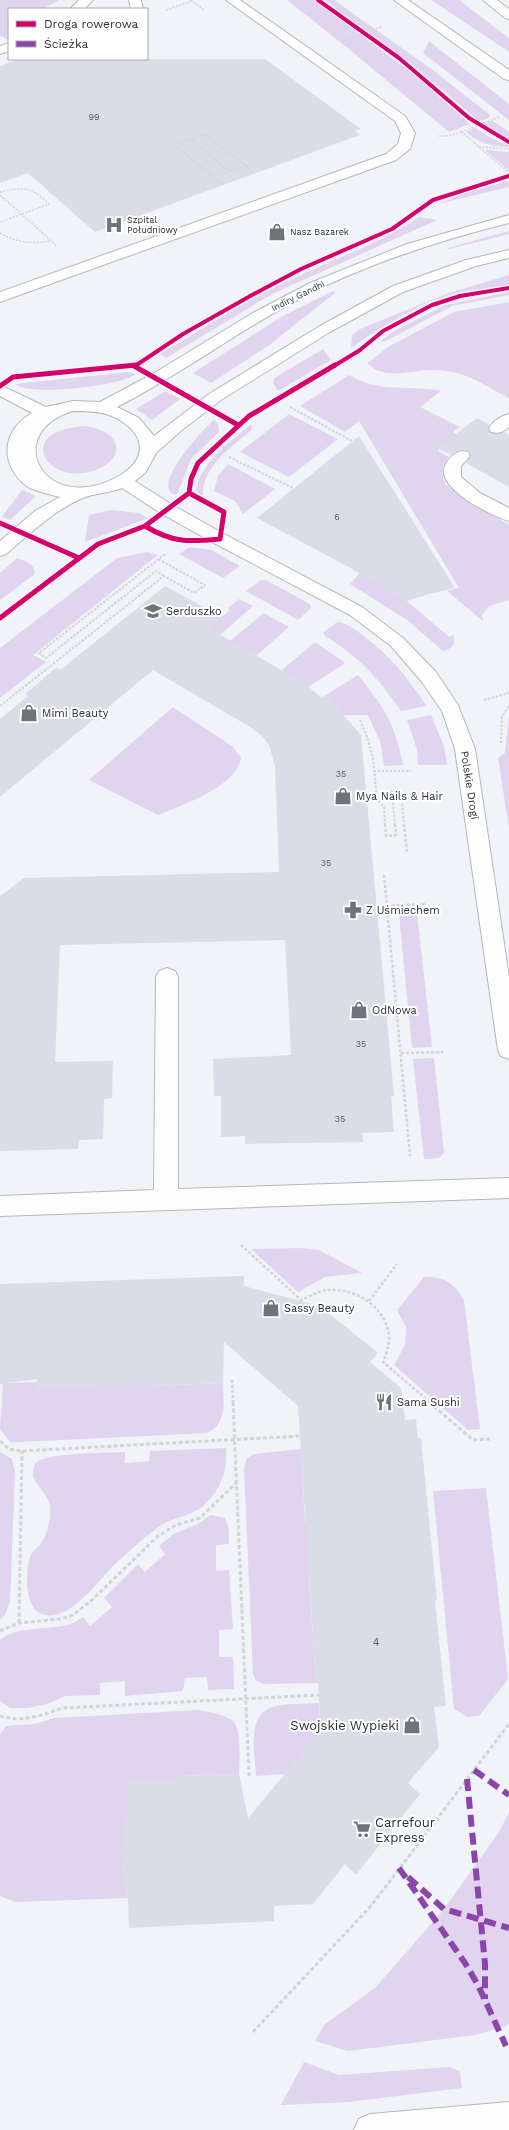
<svg xmlns="http://www.w3.org/2000/svg" width="509" height="2130" viewBox="0 0 509 2130" font-family="'Work Sans',sans-serif">
<style>
.green{fill:#e0d4ef}
.building{fill:#dadde8}
.lines{fill:none;stroke-linecap:round;stroke-linejoin:round}
.minor-casing{stroke:#b4b8bc;stroke-width:2}
.major-casing{stroke:#b4b8bc;stroke-width:2}
.path-far3{stroke:#d3d4d6;stroke-width:1.5;stroke-dasharray:2 1.5;stroke-linecap:butt}
.path-far2{stroke:#d3d4d6;stroke-width:2;stroke-dasharray:2.5 1.5;stroke-linecap:butt}
.path-far1{stroke:#d3d4d6;stroke-width:2.5;stroke-dasharray:3 2;stroke-linecap:butt}
.path{stroke:#d3d4d6;stroke-width:3;stroke-dasharray:4 2.5;stroke-linecap:butt}
.minor{fill:#fdfdfe;fill-rule:evenodd}
.major{fill:#fdfdfe;fill-rule:evenodd}
.quiet{stroke:#8e44ad;stroke-width:6;stroke-dasharray:12 6;stroke-linecap:butt}
.cycleway-far1-casing{stroke:#fff;stroke-width:5.5}
.cycleway-casing{stroke:#fff;stroke-width:7}
.cycleway-far1{stroke:#d6006c;stroke-width:4}
.cycleway{stroke:#d6006c;stroke-width:5}
.labels{text-anchor:middle;stroke-width:4;stroke-linejoin:round;paint-order:stroke}
.number-label{font-size:9px;fill:#585c63}
.far-poi-label{font-size:9px;fill:#2a2f34;stroke:#fff;text-anchor:start}
.far-street-label{font-size:9px;fill:#2a2f34;stroke:#fff}
.poi-label{font-size:11px;fill:#2a2f34;stroke:#fff;text-anchor:start}
.street-label{font-size:11px;fill:#2a2f34;stroke:#fff}
.near-number-label{font-size:11px;fill:#585c63}
.near-poi-label{font-size:13px;fill:#2a2f34;stroke:#fff;text-anchor:end}
</style>
<rect width="100%" height="100%" fill="#f0f4f8"/>
<path class="green" d="M0 0H57L58 1 42 9H9V40L0 36Z
M287 0H314L416 76 470 124 449 132 345 46Z
M325 0H334L433 70 490 115 489 118 479 121 411 63Z
M431 0H459L509 38V52Z
M429 41 509 104V120L423 53Z
M493 121 509 132V139L483 124Z
M475 128 491 138 509 145V147C491 146 480 144 466 132Z
M485 150 509 152V171Z
M508 181 509 187 438 204 464 193Z
M419 217 437 220 272 294 166 358 160 354C203 329 245 301 290 280 333 259 379 244 419 217Z
M509 231V234L449 249 448 248Z
M509 275V285L460 292 428 302 382 327 351 348 352 335 360 329 446 294Z
M333 291 335 293 268 346 211 383 193 373 283 316Z
M509 292V295L452 306 384 342 381 341 394 331 445 305Z
M509 302V398C491 389 472 376 453 372 443 370 429 369 419 371 401 373 381 378 367 363L390 346 454 312Z
M323 349 331 360 278 391 273 383 274 378Z
M129 372 136 374C121 386 29 397 16 384Z
M349 375C378 393 409 385 441 391L420 407 460 427 453 432 458 435 438 451 449 457C441 467 441 474 446 485L509 525V600L489 606 482 615 483 621 447 591 459 588 359 421 345 432 300 406Z
M165 391 180 399 152 420 136 409Z
M289 414 338 439 289 477 240 452Z
M214 420 218 423 219 432 191 459 178 493 175 495C150 486 203 429 214 420Z
M251 424 252 430C233 446 202 466 203 495H200L196 490C203 459 229 443 251 424Z
M85 426C98 428 119 434 116 452 115 456 111 461 107 464 55 498 5 431 85 426Z
M228 464 275 489 243 514 235 501 214 491 218 476Z
M22 490 36 496 10 520 2 517Z
M111 510 139 513 148 518 85 542 89 515Z
M190 547 211 550 240 566 223 578 179 554Z
M147 552 158 555 33 655 46 662 0 698V648L117 558Z
M17 558C26 561 35 564 35 574L0 600V573Z
M360 573 407 601 449 637 453 635C456 645 452 649 443 651L407 620 350 584Z
M261 580H266L310 604 311 608 298 620 246 591Z
M239 599 253 606 220 635 209 628 230 610 228 608Z
M264 613 289 627 256 656 230 641Z
M337 622C346 622 354 629 361 634 390 655 407 677 427 706L401 711C378 678 361 658 325 636L323 633Z
M315 642 345 663 308 687 282 670Z
M358 675C384 707 395 723 403 765L384 766 381 744 368 715H343L326 695Z
M173 707 232 746 241 758C236 787 183 805 158 815L89 780Z
M431 715 444 746 447 765H418L417 750 407 720Z
M509 715V828L498 758 505 753Z
M417 913 432 1047 412 1048 399 914Z
M434 1058 444 1153 439 1158 424 1159 413 1059Z
M299 1248 319 1250 362 1273 325 1277 298 1292 251 1249Z
M424 1277C446 1277 452 1282 464 1300L480 1429 468 1430 394 1365 405 1345 406 1327 397 1310Z
M151 1377V1386L223 1383C223 1403 228 1423 207 1433L21 1442H10L0 1429 3 1383 37 1382V1389Z
M226 1448C229 1470 219 1493 202 1507 190 1516 175 1517 163 1524 146 1535 129 1552 114 1565 99 1580 68 1624 42 1614 24 1607 25 1572 30 1557 33 1549 40 1547 43 1540 48 1532 50 1520 50 1511 51 1495 38 1489 33 1477 33 1473 33 1467 35 1464 43 1452 109 1453 125 1452V1463L149 1461 150 1451Z
M301 1449 305 1522H308L311 1578 309 1579 316 1683 264 1684 256 1681 253 1673 244 1468 247 1458 254 1454Z
M0 1452 12 1459 15 1472 10 1602 5 1615 0 1620Z
M486 1488 508 1679 479 1716 467 1717 454 1709 433 1491Z
M210 1515 225 1518 229 1529V1544L216 1545V1571L229 1570 233 1629 219 1630V1657H233L234 1689 208 1690 207 1677 185 1678 183 1691 125 1696V1681L100 1683V1695L66 1696 47 1704 28 1708H10L0 1701V1640C12 1627 51 1629 69 1625 74 1623 78 1620 83 1617L90 1626 112 1607 104 1598 138 1564 145 1572 165 1554 159 1546 175 1533 198 1524Z
M319 1703 321 1731 285 1774 256 1776C255 1753 245 1712 276 1706 290 1703 305 1704 319 1703Z
M199 1710C209 1712 222 1714 232 1720 242 1726 239 1762 239 1774L176 1776V1779L128 1810C121 1845 119 1863 128 1898L15 1902 0 1896V1734L6 1726 35 1724 54 1718Z
M509 1812V2023L507 2026 475 2035 348 2051 315 2041 324 2025 376 1987 444 1909 499 1832Z
M304 2062 339 2075 450 2067 460 2071 462 2088 349 2102 281 2105Z"/>
<path class="building" d="M18 59H265L361 129 355 131 360 135 95 232 28 173 0 183V66Z
M477 418 490 425 488 429 491 433 504 432 509 435V487L466 463 471 456 468 451 462 450 451 455 437 448Z
M359 436 399 499 455 588 429 594 407 601 345 565 257 518Z
M165 586 222 617 209 628 305 684 321 697 326 695 361 735 394 1096H391L394 1132 362 1133 363 1142 245 1144V1136L221 1137V1096H214L213 1059 291 1055 285 940 60 945 55 1062 113 1061 112 1098 104 1099 103 1139 79 1140 78 1149 0 1151V896L24 878 279 872 275 766 269 745 262 736 250 727 153 670 0 797V719L28 696 25 694 57 667 60 670Z
M244 1276V1286L320 1306 378 1353 370 1362 401 1388 405 1420 416 1419 418 1438H421L437 1600 435 1601 446 1706 434 1707 439 1747 408 1783 420 1794 356 1875 345 1864 313 1904 274 1906V1921L129 1928 128 1898 123 1878 121 1851 123 1829 128 1809V1782L176 1779V1776L239 1774 248 1818 321 1731 318 1683H316L298 1406 224 1342 223 1383 151 1386V1383L37 1389V1379L0 1384V1284Z"/>
<g class="lines">
<g class="minor-casing">
<path id="minor" d="M79 0H93L84 9H70Z
M129 0H141L143 9H131Z
M226 0H240L405 116 415 133 410 149 396 160 0 302V292L386 154 398 144 401 133 395 121Z
M9 43V51L0 54V46Z
M509 215V223C433 242 357 267 288 305 230 337 176 377 117 407L139 418 154 436 209 394 320 326 393 286 466 260 509 250V258L476 266 403 292 330 332 221 400 182 430 156 453 146 472 135 481 174 506 226 535 362 607 403 638 436 672 458 705 475 749 509 977V1059L501 1056 498 1050 455 749 442 711 422 682 391 646 350 615 214 543 162 514 122 488C110 493 95 493 83 498 54 510 30 534 6 554L0 556V541L35 511 60 497C49 494 38 492 28 487 0 467 0 431 32 413L0 396V385L46 407 73 401 100 402 156 372 251 314 310 283 407 244ZM73 411C84 411 96 411 106 414 140 425 155 455 119 476 44 518 0 433 73 411Z
M509 414V427C503 432 499 434 491 432L489 428C493 421 501 416 509 414Z
M462 451 468 452 470 456 461 466V477L480 493 509 508V521C492 516 432 487 446 464 450 457 454 453 462 451Z
M167 968 175 971 178 977V1189L509 1178V1198L0 1216V1196L154 1190 156 977 159 971Z
M509 2102V2130H354L359 2119 370 2114Z"/>
</g>
<g class="major-casing">
<path id="major" d="M394 0H408L509 70V80L504 79Z
M483 0H497L509 9V19L505 18Z"/>
</g>
<path class="path-far3" d="M191 0 204 10
M166 10 192 1
M343 41 381 27
M499 117 462 132 509 173
M206 135 247 166 229 171 190 139Z
M439 136H448L462 132
M190 139 173 144 223 185
M479 147 509 149
M247 166 255 174
M0 192C24 187 31 186 49 204L0 222
M0 195 57 246
M0 233C16 243 33 244 51 241"/>
<path class="path-far2" d="M290 407 352 441
M229 457 293 488
M164 576 156 571 46 658 39 653 165 554
M484 700 509 693
M0 706 164 576 194 593 205 585 158 559
M360 720 368 739 373 759 377 799 384 807 385 825
M501 743 502 717 509 706
M374 771H411
M395 825 392 791H401L404 825"/>
<path class="path-far1" d="M385 824 386 836 396 835 395 824
M404 824 407 852
M384 875 410 1156
M387 906 426 904
M401 1053 443 1052
M241 1245 301 1300C311 1296 319 1290 330 1290 357 1288 388 1309 389 1338 389 1346 386 1354 383 1362L431 1403
M369 1301 397 1264
M232 1380 233 1403"/>
<path class="path" d="M233 1402 249 1776
M429 1402 473 1440 490 1439
M0 1441 9 1449 22 1451 300 1436
M19 1623 22 1451
M0 1631 19 1623 60 1619 73 1615 91 1601 158 1536 176 1525 200 1518 236 1483
M0 1716C22 1723 42 1715 63 1708L319 1695
M253 2032 371 1906 509 1724"/>
<use href="#minor" class="minor"/>
<use href="#major" class="major"/>
<path class="quiet" d="M474 1770 509 1795
M467 1779 485 1964V1999
M399 1868 465 1963 478 1985 506 2046
M408 1877 444 1909 509 1928"/>
<g class="cycleway-far1-casing">
<path id="cycleway-far1" d="M318 0 399 58 469 118 509 142
M135 366 183 334 252 295 301 269 392 229 433 200 509 176
M334 366 360 350 383 331 432 305 460 296 509 288"/>
</g>
<g class="cycleway-casing">
<path id="cycleway" d="M134 366 238 425
M0 386 13 377 136 365
M0 523 79 558
M145 526C173 543 189 542 220 539L224 512 189 493
M0 618 98 544 145 526 189 493 191 479 198 463 249 416 335 365"/>
</g>
<use href="#cycleway-far1" class="cycleway-far1"/>
<use href="#cycleway" class="cycleway"/>
</g>
<defs>
<g id="hospital-bare" transform="scale(1.38)"><path d="M-5-5h3v3.5h4V-5h3V5h-3V1.5h-4V5h-3Z" fill="#6f7479" stroke="#fff" stroke-width="2.5" paint-order="stroke"/></g>
<g id="shop-bare" transform="scale(1.38)"><path d="M-5-2.5h2.3a2.7 3.5 0 0 1 5.4 0H5L5.5 6h-11ZM-1.5-2.5h3a1.5 2.3 0 0 0-3 0Z" fill="#6f7479" stroke="#fff" stroke-width="2.5" paint-order="stroke"/></g>
<g id="school-bare" transform="scale(1.38)"><path d="M0-5L7-2L0 1L-7-2ZM-4 1L0 2.5L4 1V4Q0 6-4 4Z" fill="#6f7479" stroke="#fff" stroke-width="2.5" paint-order="stroke"/></g>
<g id="pharmacy-bare" transform="scale(1.38)"><path d="M-2-6h4v4h4v4h-4v4h-4v-4h-4v-4h4Z" fill="#6f7479" stroke="#fff" stroke-width="2.5" paint-order="stroke"/></g>
<g id="restaurant-bare" transform="scale(1.38)"><path d="M-5-6h1v4h1v-4h1v4h1v-4h1v5L-1.5 .5V6h-2V.5L-5-1ZM5-6V6H3V1.5H1.5Q1.5-4 5-6Z" fill="#6f7479" stroke="#fff" stroke-width="2.5" paint-order="stroke"/></g>
<g id="supermarket-bare" transform="scale(1.38)"><path d="M-6-5.5h2.5l.6 2H6L4.5 2H-2.5L-4.4-4H-6ZM-1.5 3.2a1.3 1.3 0 1 0 .1 0ZM3 3.2a1.3 1.3 0 1 0 .1 0Z" fill="#6f7479" stroke="#fff" stroke-width="2.5" paint-order="stroke"/></g>
</defs>
<g fill-rule="evenodd">
<use href="#hospital-bare" x="114" y="225"/>
<use href="#shop-bare" x="277" y="232"/>
<use href="#school-bare" x="153" y="611"/>
<use href="#shop-bare" x="29" y="713"/>
<use href="#shop-bare" x="343" y="796"/>
<use href="#pharmacy-bare" x="353" y="910"/>
<use href="#shop-bare" x="359" y="1010"/>
<use href="#shop-bare" x="271" y="1308"/>
<use href="#restaurant-bare" x="384" y="1402"/>
<use href="#shop-bare" x="412" y="1725"/>
<use href="#supermarket-bare" x="362" y="1829"/>
</g>
<g class="labels">
<g class="number-label">
<text x="94" y="120">99</text>
<text x="337" y="520">6</text>
<text x="341" y="777">35</text>
<text x="326" y="866">35</text>
<text x="361" y="1047">35</text>
<text x="340" y="1122">35</text>
</g>
<g class="far-poi-label">
<text x="127" y="223">Szpital<tspan x="127" dy="10">Południowy</tspan></text>
<text x="290" y="235">Nasz Bazarek</text>
</g>
<g class="far-street-label">
<text transform="translate(298 296) rotate(-26)" y="3">Indiry Gandhi</text>
</g>
<g class="poi-label">
<text x="166" y="615">Serduszko</text>
<text x="42" y="717">Mimi Beauty</text>
<text x="356" y="800">Mya Nails &amp; Hair</text>
<text x="366" y="914">Z Uśmiechem</text>
<text x="372" y="1014">OdNowa</text>
<text x="284" y="1312">Sassy Beauty</text>
<text x="397" y="1406">Sama Sushi</text>
</g>
<g class="street-label">
<text transform="translate(470 785) rotate(81)" y="4">Polskie Drogi</text>
</g>
<g class="near-number-label">
<text x="376" y="1646">4</text>
</g>
<g class="near-poi-label">
<text x="399" y="1730">Swojskie Wypieki</text>
<text x="375" y="1827" text-anchor="start">Carrefour<tspan x="375" dy="15">Express</tspan></text>
</g>
</g>
<rect x="8" y="8" width="140" height="52" fill="#ffffff" stroke="#aaacae"/>
<rect x="16" y="21" width="20" height="6" fill="#d6006c" stroke="#aaacae"/>
<text x="44" y="28" font-size="12" fill="#2a2f34">Droga rowerowa</text>
<rect x="16" y="41" width="20" height="6" fill="#8e44ad" stroke="#aaacae"/>
<text x="44" y="48" font-size="12" fill="#2a2f34">Ścieżka</text>
</svg>
